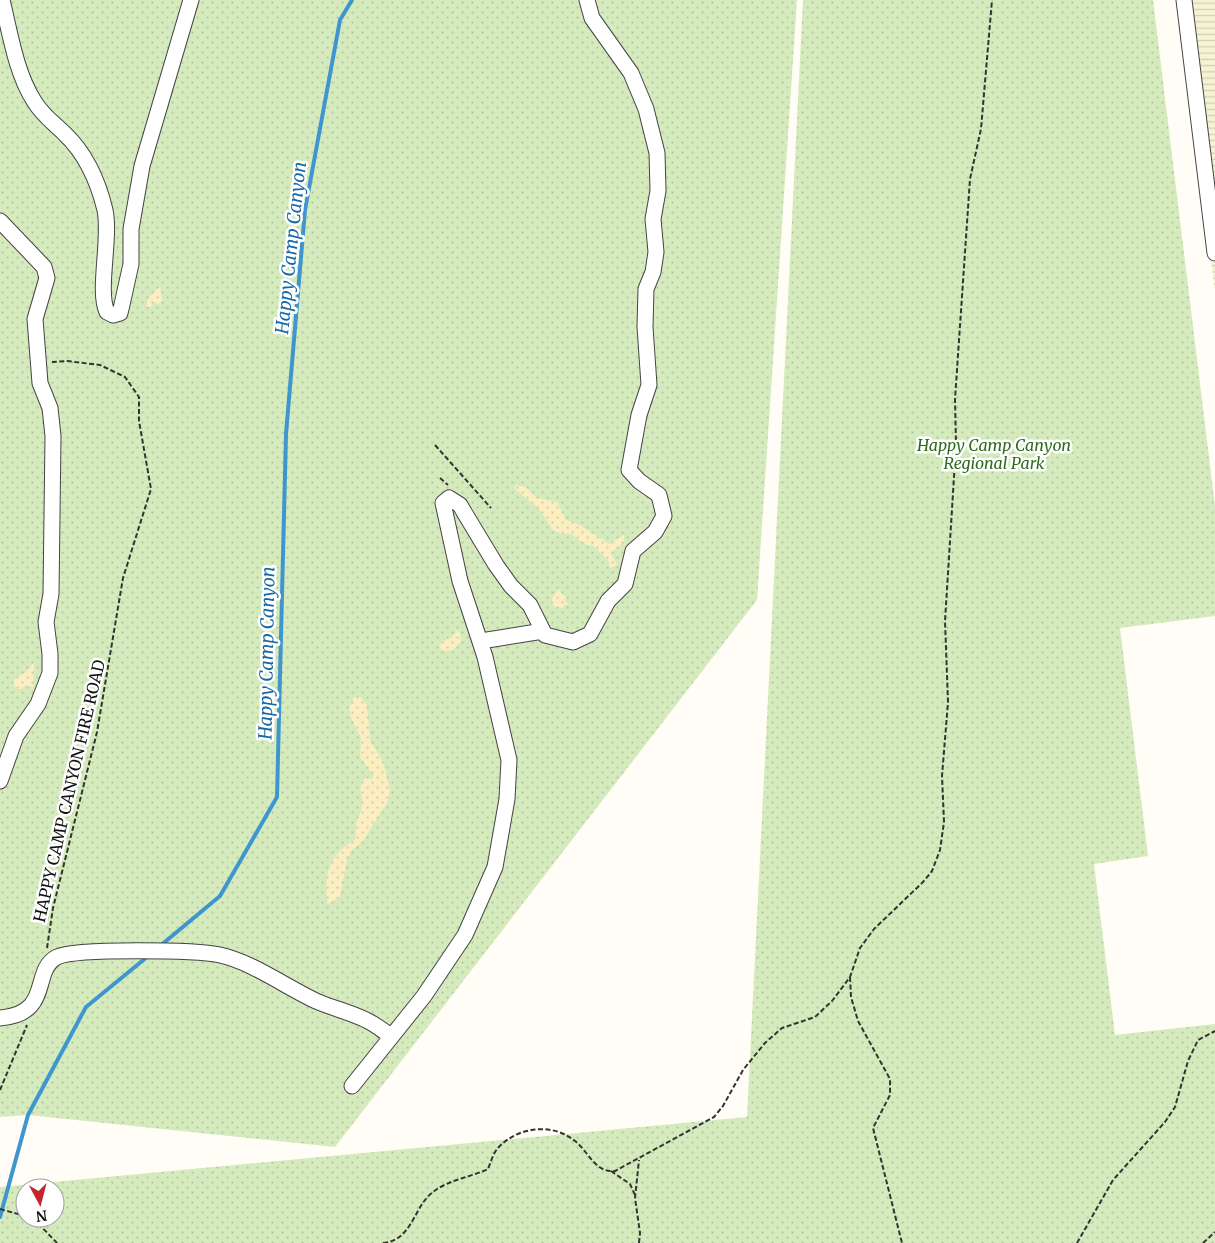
<svg xmlns="http://www.w3.org/2000/svg" width="1215" height="1243" viewBox="0 0 1215 1243" font-family="Merriweather,serif">
<style>
.farmland{fill:url(#farmland-rules)}
.grass{fill:url(#grass-dots);fill-rule:evenodd}
.sand{fill:url(#sand-dots)}
.lines{fill:none;stroke-linecap:round;stroke-linejoin:round}
.stream{stroke:#3f96cf;stroke-width:4}
.minor-casing{stroke:#444;stroke-width:17}
.path{stroke:#333;stroke-width:2;stroke-dasharray:5 2.5;stroke-linecap:butt}
.minor{stroke:#fff;stroke-width:15}
.labels{text-anchor:middle;stroke-width:5;stroke-linejoin:round;paint-order:stroke}
.park-label{font-size:16px;font-style:italic;fill:#2f6b1f;stroke:#fff}
.street-label{font-size:16px;fill:#111;stroke:#fff}
.water-label{font-size:18px;font-style:italic;fill:#1768a6;stroke:#fff}
</style>
<defs>
<pattern id="farmland-rules" width="6" height="5" patternUnits="userSpaceOnUse" patternTransform="scale(1.25)"><rect width="6" height="5" fill="#f6f3d4"/><path d="M0 2.5h6" fill="none" stroke="#d2cfb5"/></pattern>
<pattern id="grass-dots" width="8" height="8" patternUnits="userSpaceOnUse" patternTransform="scale(1.25)"><rect width="8" height="8" fill="#d5ebbd"/><path d="M2 2h.1M6 6h.1" fill="none" stroke="#b6c8a1" stroke-width="1.8" stroke-linecap="round"/></pattern>
<pattern id="sand-dots" width="8" height="8" patternUnits="userSpaceOnUse" patternTransform="scale(1.25)"><rect width="8" height="8" fill="#fbeec1"/><path d="M2 2h.1M6 6h.1" fill="none" stroke="#d6cba5" stroke-width="1.8" stroke-linecap="round"/></pattern>
</defs>
<rect width="100%" height="100%" fill="#fffdf5"/>
<path class="farmland" d="M1176 0H1215V291Z"/>
<path class="grass" d="M0 0H797L757 600 335 1147 28 1115 0 1117Z
M803 0H1153L1215 506V616L1120 628 1148 856 1094 864 1115 1035 1215 1024V1243H0V1187L747 1117ZM25 1188H55V1218H25Z"/>
<path class="sand" d="M160 287 162 301 158 304 154 302 151 307H146L148 298Z
M516 485 526 487 537 498 557 502 566 520 580 525 609 544 624 535V542L611 553 617 565 610 568 608 560 594 546 585 544 571 534 560 533 553 530 539 509 514 488Z
M559 589 562 595 566 596 565 601 568 604 563 606V609L559 607 556 608 552 604V598Z
M457 630 460 633 461 641 453 650 444 651 440 648 441 642 452 637Z
M34 662 33 687 25 685 22 689H16L13 683 15 679 26 672Z
M354 697H361L367 706 370 741 383 762 390 789 388 801 362 842 352 850 347 859 340 897 328 904C323 875 329 855 355 840 356 835 356 831 356 825 357 819 361 813 362 806 364 794 355 788 366 778L372 779 374 776 360 757 361 737 352 720 349 709Z"/>
<g class="lines">
<path class="stream" d="M160 946 220 896 277 797 286 434 305 210 340 20 352 0
M0 1217 28 1115 86 1007 147 957"/>
<g class="minor-casing">
<path id="minor" d="M2 0C10 33 16 73 34 101 43 116 54 123 65 134 87 155 98 181 105 210 111 239 97 291 107 312L113 315 120 313 121 309 131 264V229L142 166 191 0
M1184 0 1215 253
M0 221 44 267 47 278 35 319 40 383 50 408 53 436 51 594 46 622 50 654V673L38 704 16 736 0 781
M481 641 543 631
M0 1018C53 1014 31 970 57 957 76 948 197 950 220 955 252 962 286 987 316 1001 332 1008 350 1012 366 1020 375 1024 383 1031 391 1036
M352 1086 424 996 465 935 495 867 507 799 509 760 485 657 460 581 443 503 449 498 460 505 464 512 496 565 511 586 530 605 545 635 573 642 590 634 608 601 625 584 633 551 655 532 664 516 659 495 639 481 629 470 639 415 649 385 645 327 646 289 653 272 656 252 653 219 658 191 657 153 646 109 631 73 592 18 587 0"/>
</g>
<path class="path" d="M435 445 491 508
M440 478 448 485
M47 948 53 908 97 732 123 578 151 489 139 421V397L125 377 100 365 67 361 52 362
M850 977 851 997 858 1021 890 1079V1095L873 1128 902 1243
M0 1090 27 1025
M611 1171 630 1184 635 1195
M0 1209 25 1216
M33 1218 57 1243
M383 1243C413 1240 413 1207 433 1192 448 1180 471 1177 488 1169 491 1162 493 1153 498 1148 517 1127 552 1122 575 1141 589 1152 595 1173 615 1171L714 1117 723 1106 743 1070 765 1043 782 1028 815 1017 832 1001 850 977 860 948 874 929 923 882 932 871 940 850 944 822 942 776 948 702 945 621 956 445 955 399 970 179 981 129 992 0
M639 1243 640 1233 635 1198 639 1160
M1077 1243 1113 1180 1165 1122 1175 1107 1188 1061 1198 1040 1215 1031
M1203 1243 1215 1232"/>
<use href="#minor" class="minor"/>
</g>
<g class="labels">
<g class="park-label">
<text x="994" y="451">Happy Camp Canyon<tspan x="994" dy="18">Regional Park</tspan></text>
</g>
<g class="street-label">
<text transform="translate(69 791) rotate(-77)" y="6">HAPPY CAMP CANYON FIRE ROAD</text>
</g>
<g class="water-label">
<text transform="translate(291 248) rotate(-84)" y="6">Happy Camp Canyon</text>
<text transform="translate(267 653) rotate(-89)" y="6">Happy Camp Canyon</text>
</g>
</g>
<g transform="translate(40 1203) rotate(173)"><circle r="24" fill="#ffffff" stroke="#a0a0a0"/>
<path d="M0-4L9 19L0 12L-9 19Z" fill="#c4262e"/>
<text y="-8" font-size="14" font-weight="bold" text-anchor="middle" fill="#111111">N</text>
</g>
</svg>
